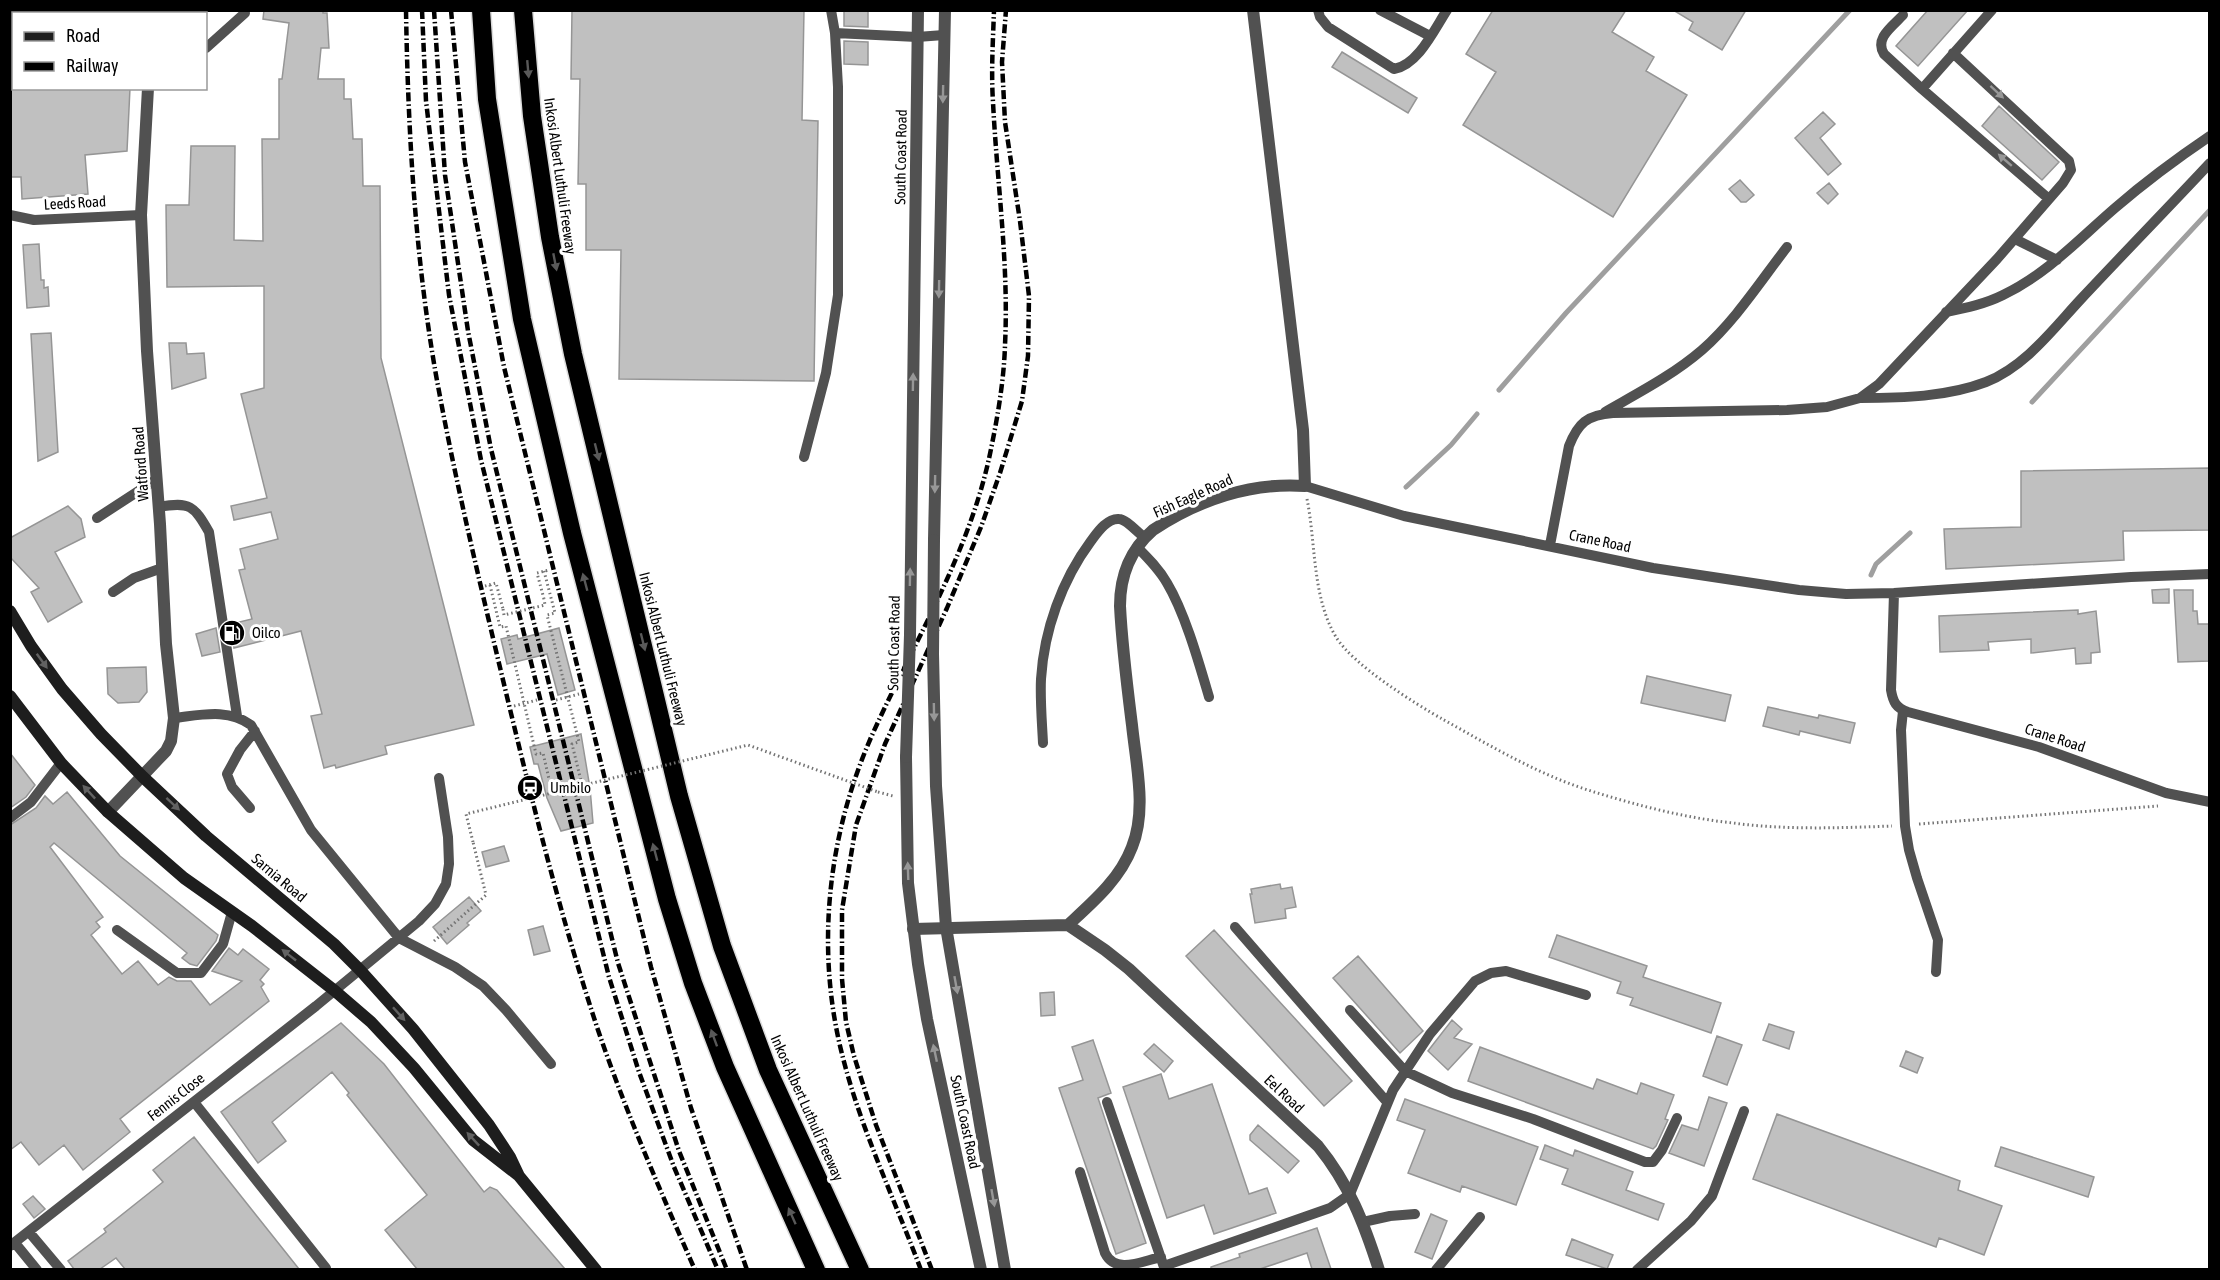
<svg xmlns="http://www.w3.org/2000/svg" width="2220" height="1280" viewBox="0 0 2220 1280" font-family="'Asap Condensed',sans-serif">
<style>
.lines{fill:none;stroke-linecap:round;stroke-linejoin:round}
.stream{stroke:#9f9f9f;stroke-width:5}
.building{fill:#c0c0c0;stroke:#959595;stroke-width:1.5}
.motorway-casing{stroke:#dbdbdb;stroke-width:21}
.path{stroke:#737373;stroke-width:3;stroke-dasharray:1.5 3;stroke-linecap:butt}
.service{stroke:#515151;stroke-width:10}
.minor{stroke:#515151;stroke-width:12}
.tertiary{stroke:#515151;stroke-width:12}
.secondary{stroke:#1e1e1e;stroke-width:12}
.motorway{stroke:#000;stroke-width:18}
.rail{stroke:#000;stroke-width:4.5;stroke-dasharray:9 3 1.5 3;stroke-linecap:butt}
.path-bridge{stroke:#737373;stroke-width:3;stroke-dasharray:1.5 3;stroke-linecap:butt}
.tertiary-bridge{stroke:#515151;stroke-width:12}
.oneway{fill:#595959}
.oneway2{fill:#979797}
.oneway3{fill:#626262}
.labels{text-anchor:middle;stroke-width:6;stroke-linejoin:round;paint-order:stroke}
.street-label{font-size:15px;fill:#000;stroke:#fff}
.poi-label{font-size:15px;fill:#000;stroke:#fff;text-anchor:start}
</style>
<rect width="100%" height="100%" fill="#fff"/>
<g class="lines">
<path class="stream" d="M1499 390 1566 313 1850 10
M2032 402 2210 210
M1406 487 1451 445 1477 414
M1871 575 1876 564 1910 533"/>
</g>
<path class="building" d="M264 10H323V13H327L329 48H321L318 79H344V99H351L353 139H362L363 186H380L381 358 474 725 385 746 387 754 336 768 335 765 324 768 311 716 322 714 301 631 234 648 231 624 252 619 239 570 245 569 240 549 278 539 271 512 234 520 231 506 267 498 241 394 264 388V286L167 287 166 205H189L191 146H235L234 240 263 241 262 139H279V79H282L289 23 263 19Z
M572 10H804L802 120 818 121 814 381 619 379 621 250H586V184H578L580 79H571Z
M844 10H868V27L844 26Z
M1493 10H1626L1612 32 1654 57 1646 71 1687 95 1613 217 1463 125 1496 72 1466 54Z
M1673 10H1746L1722 50 1689 30 1693 22Z
M1928 10H1968L1918 66 1896 46Z
M844 41 868 42V65L844 64Z
M1342 52 1417 98 1408 113 1332 67Z
M10 88H130L127 151 85 155 88 194 22 199 21 177H10Z
M1999 106 2059 162 2042 180 1982 126Z
M1823 112 1835 124 1820 138 1841 164 1828 175 1795 138Z
M1740 180 1754 195 1746 202H1741L1729 189Z
M1829 183 1838 194 1828 204 1817 193Z
M39 244 41 280H44V288L48 287 49 306 27 308 23 245Z
M51 333 58 452 38 461 31 334Z
M169 343H186L187 354 204 353 206 378 172 389Z
M2210 468V530L2123 531 2124 560 1946 569 1944 529 2021 527V471Z
M68 506 81 519 85 537 55 552 82 602 48 622 31 592 39 588 10 557V538Z
M2169 589V603H2153L2152 590Z
M2174 590H2193V611H2197L2198 624H2210V661L2178 662Z
M2078 610V614L2096 611 2100 652 2091 653V663L2076 664 2075 648 2031 653V639L1988 642 1989 650 1940 652 1939 616Z
M216 628 220 652 202 656 196 634Z
M559 628 575 690 558 695 547 654 507 664 501 639 517 635 518 639Z
M146 667 147 692 139 702 118 703 108 694 107 668Z
M1647 676 1731 695 1725 721 1641 703Z
M1768 707 1818 718 1819 715 1855 723 1850 743 1800 731 1799 735 1763 726Z
M581 734 590 788 593 823 561 831 547 798 538 764H534L530 747Z
M10 753 35 785 26 797 10 808Z
M67 792 120 856 218 935 216 941 197 966 190 964 182 958 187 953 54 843 50 847 103 917 96 922 100 927 91 935 122 974 138 961 158 985 169 977 177 981H191L210 1005 242 981 212 971 229 948 238 955 243 949 269 969 260 980 264 984 261 987 269 1001 120 1119 130 1132 83 1170 64 1145 39 1165 21 1142 10 1150V825L36 808 45 796 53 804Z
M504 846 509 861 486 867 482 852Z
M1280 884 1281 889 1292 887 1296 907 1285 909 1286 918 1255 923 1250 894H1252L1251 889Z
M469 897 481 911 467 923 469 925 447 944 433 927Z
M543 926 550 951 534 955 528 930Z
M1214 930 1352 1081 1324 1106 1186 956Z
M1557 935 1647 966 1643 977 1721 1003 1711 1033 1630 1005 1633 998 1617 993 1621 982 1549 957Z
M1358 956 1423 1031 1400 1053 1333 978Z
M1054 992 1055 1015 1041 1016 1040 993Z
M1452 1020 1462 1029 1454 1038 1472 1044 1448 1070 1428 1051Z
M341 1023 384 1064 484 1192 490 1187 497 1190 565 1269H417L385 1230 427 1195 347 1095 349 1093 332 1072 272 1122 286 1141 258 1163 221 1112Z
M1769 1024 1794 1032 1789 1049 1763 1040Z
M1717 1036 1742 1045 1727 1085 1703 1076Z
M1093 1040 1111 1093 1098 1098 1146 1243 1116 1254 1059 1088 1083 1080 1072 1047Z
M1154 1044 1173 1061 1164 1072 1144 1054Z
M1480 1047 1593 1089 1597 1079 1637 1094 1641 1083 1674 1095 1665 1119 1668 1120 1656 1146 1653 1149 1468 1081Z
M1906 1051 1923 1058 1917 1073 1900 1066Z
M1161 1074 1169 1099 1212 1084 1249 1194 1267 1188 1276 1213 1214 1234 1204 1205 1167 1218 1123 1087Z
M1709 1097 1727 1103 1704 1166 1669 1153 1682 1125 1698 1130Z
M1405 1099 1538 1147 1516 1205 1462 1186 1460 1192 1408 1173 1425 1130 1397 1120Z
M1777 1114 1960 1181 1958 1190 2002 1206 1984 1255 1939 1238 1936 1247 1753 1179Z
M1258 1125 1299 1161 1288 1173 1250 1140V1135Z
M194 1137 299 1269H125L116 1258 100 1269H74L68 1261 106 1232 104 1229 163 1182 153 1170Z
M1545 1145 1573 1156 1575 1150 1633 1172 1626 1190 1664 1204 1658 1220 1562 1184 1568 1169 1540 1159Z
M2001 1147 2094 1177 2088 1197 1995 1166Z
M33 1196 45 1209 34 1218 23 1204Z
M1431 1214 1447 1221 1432 1259 1415 1252Z
M1317 1228 1331 1269H1312L1307 1253 1260 1269H1211V1267L1240 1257 1239 1254Z
M1572 1239 1613 1255 1607 1269 1566 1255Z"/>
<g class="lines">
<g class="motorway-casing">
<path id="motorway" d="M481 10 487 99 522 319 572 533 667 899 693 983 725 1067 816 1270
M523 10 532 116 550 237 573 354 679 796 722 946 768 1070 860 1270"/>
</g>
<path class="path" d="M1307 499C1316 544 1312 597 1336 637 1353 665 1414 703 1444 720 1491 746 1539 775 1591 791 1636 805 1685 818 1733 823 1785 830 1839 828 1892 826
M544 571 555 613 547 615 579 742 572 744 582 785
M490 585 500 627 506 626 536 754 543 753 552 792
M485 586 496 583 503 609
M544 599 537 573 549 570
M556 700 579 694
M514 706 537 700
M878 792 893 796
M1919 824 2158 806
M434 941 486 895 473 842"/>
<path class="service" d="M63 10 119 12
M831 10 835 33
M1318 10 1320 17 1328 27 1394 69C1418 65 1434 30 1447 10
M1380 10 1430 36
M1903 15C1893 26 1874 38 1884 54L1922 89 2049 199
M206 48 245 13
M1922 89 1992 10
M10 215 34 220 141 215
M2015 239 2057 260
M1946 312C1966 308 1985 304 2003 295 2047 274 2079 239 2115 208 2145 182 2176 159 2210 136
M1860 398C1902 398 1947 397 1986 382 2026 366 2053 329 2081 299 2124 253 2167 209 2210 163
M1605 412C1638 393 1673 375 1702 350 1735 321 1760 282 1787 247
M804 457 826 373 838 295V87L835 33 917 37 944 35
M1305 486 1404 516 1653 568 1799 590 1846 594 1894 593 2131 577 2210 574
M159 507C190 501 194 506 209 532L237 716
M97 518 157 479
M1550 545 1569 446C1578 423 1587 415 1613 413L1787 410 1827 407 1860 398 1879 384 1997 259 2063 183 2071 170 2069 161 1953 53
M1137 547C1148 558 1159 569 1167 583 1185 613 1199 663 1209 697
M113 592 134 578 162 568
M1894 593 1891 690C1893 702 1896 708 1908 712L2039 747 2166 793 2210 802
M1903 711 1901 730 1905 826 1909 850 1917 878 1938 940 1936 972
M174 718C201 715 228 708 251 725L311 830 399 938 455 967 483 986 506 1010 551 1064
M1043 743C1042 722 1040 700 1041 679 1044 630 1062 580 1091 541 1097 533 1107 518 1119 519 1126 519 1138 533 1144 537
M250 808 232 787 227 774 240 750 255 731
M10 818 31 802 61 763
M1235 927 1387 1102
M117 930 177 973H201L223 944 232 912
M1350 1010 1405 1071 1452 1093 1533 1119 1645 1162H1653L1662 1150 1677 1118
M194 1102 326 1268
M1107 1102 1165 1270
M1080 1172 1105 1253C1116 1275 1142 1261 1161 1257
M1363 1222 1390 1216 1415 1214
M29 1232 61 1270
M15 1243 37 1270
M10 1246 316 1006 419 921 435 904 446 884 449 864 448 837 439 778
M1164 1266 1330 1208 1350 1194 1393 1090 1430 1034 1475 981 1491 973 1506 971 1586 995
M1436 1270 1480 1217
M1637 1270 1691 1221 1712 1196 1744 1111"/>
<path class="minor" d="M152 14V10
M108 812 166 751 171 741 174 718 166 644 160 524 147 351 141 215 148 88
M1068 925C1093 902 1120 879 1132 847 1147 810 1136 764 1132 725 1127 685 1122 646 1120 606 1120 576 1130 550 1153 530 1198 500 1251 482 1305 486L1303 430 1253 10
M913 929 1068 925 1105 950 1129 969 1318 1146C1349 1184 1364 1223 1379 1270"/>
<path class="tertiary" d="M934 540 945 10
M910 635 918 10
M933 654 936 786 946 927 1005 1270
M906 757 908 883 918 964 927 1019 981 1270"/>
<path class="secondary" d="M10 611 31 646 62 689 101 734 143 777 206 836 334 944 360 970 413 1029 489 1125 510 1157 519 1176 596 1270
M10 696 61 763 108 812 184 878 252 926 335 991 371 1022 414 1068 473 1140 518 1175"/>
<use href="#motorway" class="motorway"/>
<path class="rail" d="M406 10C408 132 415 255 436 375 453 469 475 562 497 655 527 780 557 906 597 1027 625 1110 660 1190 695 1270
M422 10 426 101 449 295 481 460 609 977 639 1072 674 1167 718 1270
M434 10 445 175 468 331 491 449 618 963 679 1151 727 1270
M451 10 465 162 504 367 651 967 691 1108 747 1270
M921 1270C894 1198 860 1127 842 1054 815 947 828 833 873 733 915 640 971 550 991 449 998 415 1004 379 1005 345 1009 264 997 183 993 102 991 72 993 41 994 10
M932 1270 876 1125 854 1056 846 1022 842 979V910L856 825 885 744 947 608 981 527 1000 473 1022 401 1028 356 1029 296 1020 221 1005 122 1002 62 1006 10"/>
<path class="path-bridge" d="M503 609 504 615 545 605 544 599
M473 842 466 814 748 745 878 792"/>
<path class="tertiary-bridge" d="M933 654 934 540
M906 757 910 635"/>
</g>
<defs><path id="oneway-solid" d="M-6-.8H1V-3.2L6.5 0L1 3.2V.8H-6Z" transform="scale(1.5)"/></defs>
<g class="oneway">
<use href="#oneway-solid" transform="translate(528 69) rotate(85)"/>
<use href="#oneway-solid" transform="translate(555 262) rotate(79)"/>
<use href="#oneway-solid" transform="translate(597 452) rotate(76)"/>
<use href="#oneway-solid" transform="translate(585 582) rotate(-105)"/>
<use href="#oneway-solid" transform="translate(643 642) rotate(76)"/>
<use href="#oneway-solid" transform="translate(655 852) rotate(-105)"/>
<use href="#oneway-solid" transform="translate(714 1038) rotate(-110)"/>
<use href="#oneway-solid" transform="translate(792 1216) rotate(-114)"/>
</g>
<g class="oneway2">
<use href="#oneway-solid" transform="translate(1997 92) rotate(43)"/>
<use href="#oneway-solid" transform="translate(943 94) rotate(91)"/>
<use href="#oneway-solid" transform="translate(2005 160) rotate(-139)"/>
<use href="#oneway-solid" transform="translate(939 289) rotate(91)"/>
<use href="#oneway-solid" transform="translate(913 382) rotate(-89)"/>
<use href="#oneway-solid" transform="translate(935 484) rotate(91)"/>
<use href="#oneway-solid" transform="translate(910 577) rotate(-89)"/>
<use href="#oneway-solid" transform="translate(934 712) rotate(89)"/>
<use href="#oneway-solid" transform="translate(908 871) rotate(-92)"/>
<use href="#oneway-solid" transform="translate(956 985) rotate(80)"/>
<use href="#oneway-solid" transform="translate(935 1053) rotate(-102)"/>
<use href="#oneway-solid" transform="translate(993 1198) rotate(80)"/>
</g>
<g class="oneway3">
<use href="#oneway-solid" transform="translate(42 661) rotate(54)"/>
<use href="#oneway-solid" transform="translate(89 792) rotate(-133)"/>
<use href="#oneway-solid" transform="translate(173 804) rotate(43)"/>
<use href="#oneway-solid" transform="translate(289 955) rotate(-142)"/>
<use href="#oneway-solid" transform="translate(399 1014) rotate(48)"/>
<use href="#oneway-solid" transform="translate(473 1139) rotate(-133)"/>
</g>
<defs>
<g id="fuel-disc" transform="scale(1.35)"><circle r="9.5" fill="#000" stroke="#fff"/><path d="M-5.5-6h7V0h2V4h1.3V-2.5L3-4.5l.8-.8L6-3V5H2.5V1h-1V6h-7ZM-4.2-4.7v3.2H.2V-4.7Z" fill="#fff"/></g>
<g id="station-disc" transform="scale(1.35)"><circle r="9.5" fill="#000" stroke="#fff"/><path d="M-3-6H3Q5-6 5-4V2Q5 4 3 4L4.5 6H3L1.5 4h-3L-3 6H-4.5L-3 4Q-5 4-5 2V-4Q-5-6-3-6ZM-3.5-4v3h7v-3ZM-3.5 1v1.5H-2V1ZM2 1v1.5H3.5V1Z" fill="#fff"/></g>
</defs>
<g fill-rule="evenodd">
<use href="#fuel-disc" x="232" y="633"/>
<use href="#station-disc" x="530" y="788"/>
</g>
<g class="labels">
<g class="street-label">
<text transform="translate(901 157) rotate(-89)" y="5">South Coast Road</text>
<text transform="translate(560 176) rotate(82)" y="5">Inkosi Albert Luthuli Freeway</text>
<text transform="translate(75 203) rotate(-3)" y="5">Leeds Road</text>
<text transform="translate(141 464) rotate(-94)" y="5">Watford Road</text>
<text transform="translate(1193 496) rotate(-24)" y="5">Fish Eagle Road</text>
<text transform="translate(1600 541) rotate(12)" y="5">Crane Road</text>
<text transform="translate(894 643) rotate(-89)" y="5">South Coast Road</text>
<text transform="translate(663 649) rotate(76)" y="5">Inkosi Albert Luthuli Freeway</text>
<text transform="translate(2055 738) rotate(18)" y="5">Crane Road</text>
<text transform="translate(279 878) rotate(40)" y="5">Sarnia Road</text>
<text transform="translate(1284 1094) rotate(43)" y="5">Eel Road</text>
<text transform="translate(176 1097) rotate(-38)" y="5">Fennis Close</text>
<text transform="translate(807 1108) rotate(66)" y="5">Inkosi Albert Luthuli Freeway</text>
<text transform="translate(965 1122) rotate(78)" y="5">South Coast Road</text>
</g>
<g class="poi-label">
<text x="252" y="638">Oilco</text>
<text x="550" y="793">Umbilo</text>
</g>
</g>
<rect width="2220" height="1280" fill="none" stroke="#000000" stroke-width="24"/>
<rect x="12" y="12" width="195" height="78" fill="#ffffff" stroke="#999999" stroke-width="1.5"/>
<rect x="24" y="32" width="30" height="9" fill="#1e1e1e" stroke="#999999" stroke-width="1.5"/>
<text x="66" y="42" font-size="18" fill="#000000">Road</text>
<rect x="24" y="62" width="30" height="9" fill="#000000" stroke="#999999" stroke-width="1.5"/>
<text x="66" y="72" font-size="18" fill="#000000">Railway</text>
</svg>
